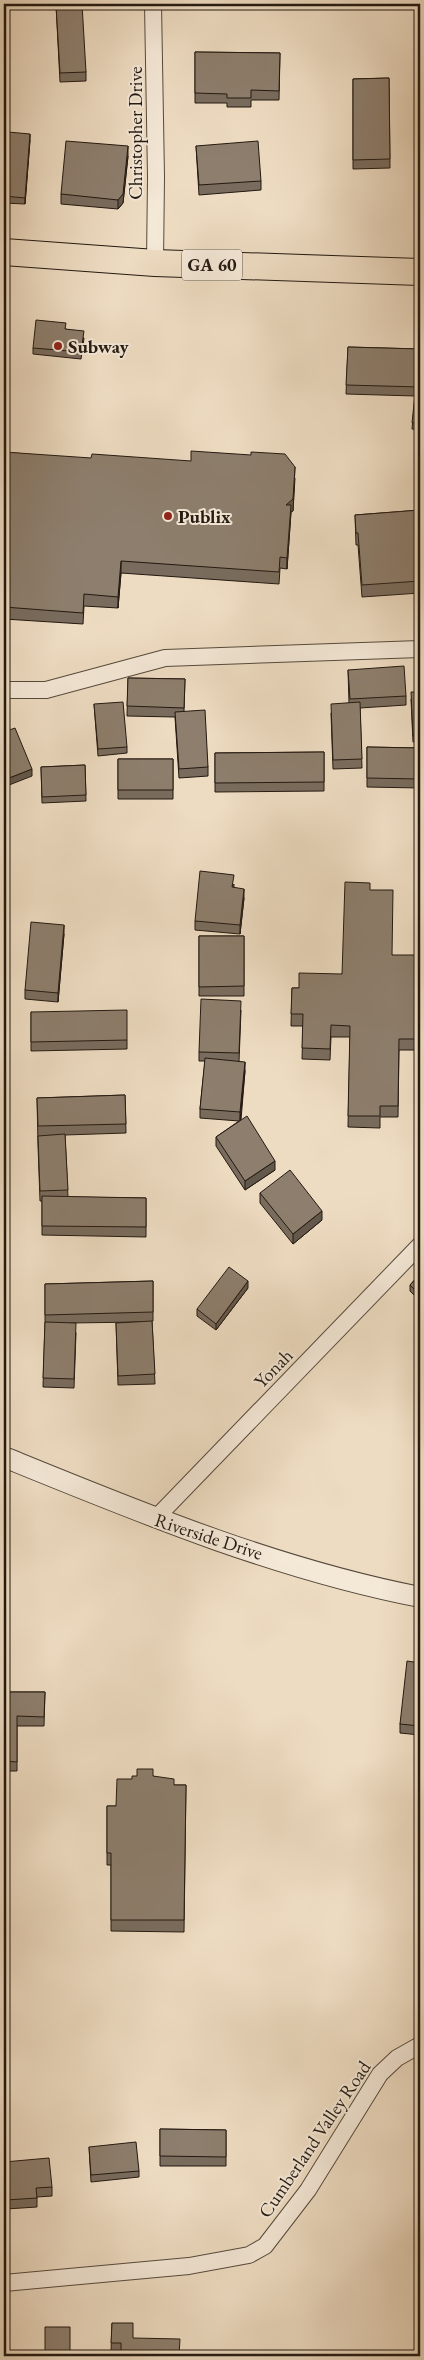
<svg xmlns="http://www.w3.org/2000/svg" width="424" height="2360" viewBox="0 0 424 2360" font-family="'EB Garamond',serif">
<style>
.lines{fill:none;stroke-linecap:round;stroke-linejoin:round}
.minor-casing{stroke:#564a3d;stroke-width:18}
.tertiary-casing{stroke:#564a3d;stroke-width:22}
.trunk-casing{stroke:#231911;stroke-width:28}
.minor{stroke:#f4e8d7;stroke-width:16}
.tertiary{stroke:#f4e8d7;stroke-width:20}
.trunk{stroke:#eedcc2;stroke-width:26}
.wall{fill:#796c5e;stroke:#231911}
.shaded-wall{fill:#63584c;stroke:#231911}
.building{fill:#8d7e6d;stroke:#231911}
.poi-dot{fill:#8f2418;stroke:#f4e8d7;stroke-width:2}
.labels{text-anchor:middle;stroke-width:4;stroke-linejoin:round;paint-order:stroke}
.shield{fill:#f4e8d7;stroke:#62574c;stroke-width:1}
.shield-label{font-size:18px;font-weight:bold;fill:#231911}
.street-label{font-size:19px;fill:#231911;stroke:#f4e8d7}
.poi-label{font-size:19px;font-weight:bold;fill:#231911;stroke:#f4e8d7;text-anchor:start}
</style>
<rect width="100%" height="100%" fill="#eedcc2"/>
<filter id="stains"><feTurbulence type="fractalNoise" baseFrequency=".004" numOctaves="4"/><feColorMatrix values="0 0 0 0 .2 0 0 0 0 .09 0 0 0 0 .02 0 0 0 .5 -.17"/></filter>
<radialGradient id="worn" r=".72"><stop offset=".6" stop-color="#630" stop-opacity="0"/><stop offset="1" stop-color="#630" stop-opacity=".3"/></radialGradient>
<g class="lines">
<g class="minor-casing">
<path id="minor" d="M153 4 156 177 155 263
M4 690H46L165 658 420 649
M155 1519 420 1245
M4 2283 189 2266 249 2255 265 2246 308 2190 380 2074 397 2058 420 2045"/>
</g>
<g class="tertiary-casing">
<path id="tertiary" d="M4 1457C139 1512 276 1569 420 1597"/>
</g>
<g class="trunk-casing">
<path id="trunk" d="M4 252 155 263 420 272"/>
</g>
<use href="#minor" class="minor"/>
<use href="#tertiary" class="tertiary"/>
<use href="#trunk" class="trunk"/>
</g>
<path class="wall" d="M56 5 86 72V81L60 82Z
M195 52 280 53 279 100H251V107H227V103H195Z
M389 78 390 168 353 169V79Z
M30 140 25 204 4 203V180Z
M196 146 261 181V190L199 195Z
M128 156 123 203 118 209 61 204V194Z
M66 329 84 338 81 359 33 354V348Z
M348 347 420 349V430L412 429 415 396 346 394Z
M4 452 295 478 293 511 291 512 287 569 280 568 279 584 121 573 118 608 84 606 83 624 4 619Z
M420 510V593L362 597 358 545H356L355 515Z
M348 670 406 696V705L360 708 362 768 333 769 331 713 349 703Z
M128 678 185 679 184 711 208 767V776L179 778 175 717 127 716Z
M420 692V742H413L411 699Z
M94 704 127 747V753L98 756Z
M367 747 420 748V788L367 787Z
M324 752V791L215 792V753Z
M118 759H173V799H118Z
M85 765 86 801 42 803 41 767Z
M234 884V888L244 898 240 934 195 930V921Z
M370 890 392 955 416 982H420V1019H418V1050H399L398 1117H380V1128L348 1127 350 1037H331L330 1060 302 1059 303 1026H291L292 988H299L342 974Z
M64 934 58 1002 25 999V990Z
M199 936H244V996H199Z
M241 1010 239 1062 245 1071 241 1120 275 1170 245 1190 216 1146V1137L239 1121 200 1118V1109L205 1061H199V1052Z
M31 1012 127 1040V1049L31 1051Z
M125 1095 126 1133 65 1135 68 1197 146 1198V1237L42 1235V1201H40L38 1145 37 1098Z
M260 1193 322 1220 293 1244 260 1203Z
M420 1274V1301L410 1291V1285Z
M153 1281V1321H152L155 1384 118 1385 116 1323 140 1322 70 1323 76 1333 74 1388 43 1387 45 1322V1284Z
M248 1288 216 1330 197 1316V1309Z
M420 1663V1735L400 1733V1724Z
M4 1692H45L44 1726H17V1771H4Z
M153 1776 174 1785H186L184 1932 111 1931V1865H107V1806H116L132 1779Z
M160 2129 226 2130V2166H160Z
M89 2147 139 2171V2177L91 2182Z
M4 2162 52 2187V2196L37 2197V2207L6 2209 4 2181Z
M112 2323 133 2338 121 2352H111Z"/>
<path class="shaded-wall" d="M30 134V140L25 204V198Z
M128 146V156L123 203 118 209V200Z
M295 467 293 511 291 512 287 569 286 505Z
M121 561V573L118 608V597Z
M32 769V776L4 787V780Z
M244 889V898L240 934V925Z
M64 925V934L58 1002V993Z
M245 1062V1071L240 1121V1112Z
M275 1161V1170L245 1190V1181Z
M322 1211V1220L293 1244V1234Z
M248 1281V1288L216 1330V1324Z
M9 1541V1548L4 1561V1555Z
M9 1922V1931L4 1946V1937Z"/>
<path class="building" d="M68 4H82L86 72 60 73 56 5Z
M195 52 280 53 279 91 251 90V98H227V94L195 93Z
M389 78 390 159 353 160V79Z
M8 132 30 134 25 198 4 196V180Z
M66 141 128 146 123 194 118 200 61 194Z
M258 141 261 181 199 185 196 146Z
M36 320 66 323 65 329 84 331 81 352 33 348Z
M348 347 420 349V387L346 385Z
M415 395H420V423H412Z
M191 451 251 455V452L285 454 295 467 293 499 286 505H291L287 558 280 557 279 572 121 561 118 597 84 594 83 613 4 607V452L91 458 92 454 191 461Z
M420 510V581L362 585 358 533H356L355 515Z
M404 666 406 696 350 699 348 670Z
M128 678 185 679 184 708 127 706Z
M411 692H420V735L413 736Z
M123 702 127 747 98 749 94 704Z
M360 702 362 759 333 760 331 704Z
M205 710 208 767 179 769 175 712Z
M15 728 32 769 4 780V732Z
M367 747 420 748V779L367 778Z
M324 752V782L215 783V753Z
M118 759H173V790H118Z
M85 765 86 795 42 797 41 767Z
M200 871 234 875 232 887 244 889 240 925 195 921Z
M345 882 370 883V890H393L392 955H416V982H420V1008H418V1039H399L398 1106H380V1116H348L350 1026 331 1025 330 1049 302 1048 303 1014H291L292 988H299V973L342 974Z
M31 922 64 925 58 993 25 990Z
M199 936H244V986L199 987Z
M201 999 241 1001 239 1053 199 1052Z
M127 1010V1040L31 1042V1012Z
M205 1058 245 1062 240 1112 200 1109Z
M125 1095 126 1124 38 1126 37 1098Z
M247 1116 275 1161 245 1181 216 1137Z
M65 1134 68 1190 40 1191 38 1136Z
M290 1170 322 1211 293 1234 260 1193Z
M42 1196 146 1198V1227L42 1226Z
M229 1267 248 1281 216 1324 197 1309Z
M420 1274V1295L410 1285Z
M153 1281V1312L45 1315V1284Z
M152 1321 155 1374 118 1376 116 1323Z
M45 1322 76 1323 74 1379 43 1378Z
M4 1539 9 1541 4 1555Z
M407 1661 420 1663V1726L400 1724Z
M4 1692H45L44 1717 17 1716V1762L4 1761Z
M137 1769H153V1776L174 1779V1785H186L184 1920H111V1853H107V1806H116L117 1779H132V1776H137Z
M4 1920 9 1922 4 1937Z
M160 2129 226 2130V2157L160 2156Z
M136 2142 139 2171 91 2175 89 2147Z
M49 2158 52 2187 36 2188 37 2198 6 2200 4 2162Z
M112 2323H133V2338L180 2339 179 2356H121V2343H111Z
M45 2327H70V2356H45Z"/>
<g class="poi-dot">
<circle cx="58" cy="346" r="5"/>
<circle cx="168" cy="516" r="5"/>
</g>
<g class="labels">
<rect class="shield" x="182" y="249.5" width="60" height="31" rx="4"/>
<g class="shield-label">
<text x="212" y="271">GA 60</text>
</g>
<g class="street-label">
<text transform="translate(135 133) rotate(-90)" y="7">Christopher Drive</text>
<text transform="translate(273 1368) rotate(-46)" y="7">Yonah</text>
<text transform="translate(209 1536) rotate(18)" y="7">Riverside Drive</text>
<text transform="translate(314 2139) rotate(-56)" y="7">Cumberland Valley Road</text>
</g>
<g class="poi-label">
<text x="68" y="353">Subway</text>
<text x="178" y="523">Publix</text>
</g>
</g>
<rect width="424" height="2360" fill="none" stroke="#eedcc2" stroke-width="20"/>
<rect x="5" y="5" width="414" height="2350" fill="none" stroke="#231911" stroke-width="2.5"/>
<rect x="10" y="10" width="404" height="2340" fill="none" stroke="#231911"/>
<rect width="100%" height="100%" filter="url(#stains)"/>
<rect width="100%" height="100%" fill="url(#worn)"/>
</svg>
